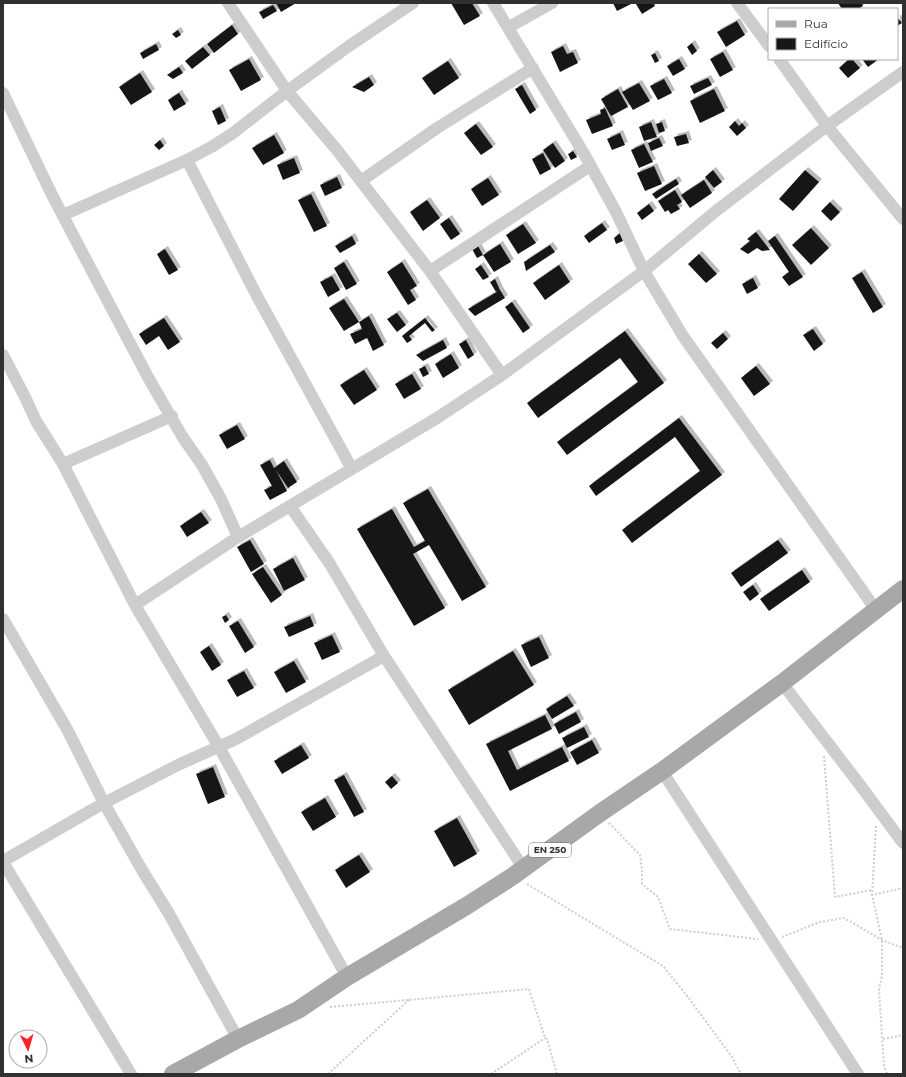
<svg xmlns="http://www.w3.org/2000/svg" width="906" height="1077" viewBox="0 0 906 1077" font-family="Montserrat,sans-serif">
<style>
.building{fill:#171717;filter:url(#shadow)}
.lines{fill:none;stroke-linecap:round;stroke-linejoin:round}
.path{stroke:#cdcdcd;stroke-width:2;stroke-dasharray:2 2;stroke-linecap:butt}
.street{stroke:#cdcdcd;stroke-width:12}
.primary{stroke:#a8a8a8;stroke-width:18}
.labels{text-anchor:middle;stroke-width:4;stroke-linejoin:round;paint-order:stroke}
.shield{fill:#fff;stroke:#6e6e6e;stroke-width:1}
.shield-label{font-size:9px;font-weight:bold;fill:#303030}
</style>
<defs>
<filter id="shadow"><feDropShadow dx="3" dy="-3" stdDeviation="0" flood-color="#0004"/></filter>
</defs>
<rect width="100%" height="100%" fill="#fff"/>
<path class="building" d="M276 3H296L281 12Z
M451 3H472L480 16 464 25Z
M613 3H633L617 11Z
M637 3H653L655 6 642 14 636 4Z
M838 3H862L863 6 858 9H842Z
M273 5 277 11 263 19 259 12Z
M897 17 902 23 897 26Z
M737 21 745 35 726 47 717 32Z
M232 25 238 34 214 53 207 44Z
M178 30 181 35 176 38 172 34Z
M692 43 697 51 692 55 687 47Z
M156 44 159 50 143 59 140 53Z
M563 46 567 54 573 52 578 63 560 72 551 52Z
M203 47 210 55 192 69 185 61Z
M723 52 733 70 720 77 710 59Z
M655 53 659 61 655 63 651 55Z
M249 59 261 80 241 91 229 70Z
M679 59 685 69 673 76 667 66Z
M849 59H852L860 68 848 78 839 68Z
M862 59H879L868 67Z
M448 61 459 78 434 95 422 78Z
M179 67 183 73 173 79 167 75Z
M140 73 152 92 131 105 119 87Z
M369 77 374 85 364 92 352 87Z
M708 78 712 85 694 94 690 86Z
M664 79 672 93 658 100 650 86Z
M639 83 650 101 633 110 622 92Z
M522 85 536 110 530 114 515 89Z
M618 89 628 107 611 116 601 99Z
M714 89 725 111 700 123 690 101Z
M179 93 186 104 174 111 168 100Z
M220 107 226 121 218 125 212 111Z
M605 108 613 126 592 134 586 120 601 114 600 110Z
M735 121 739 126 742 123 746 128 737 136 729 127Z
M651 122 657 137 644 141 639 127Z
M662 122 665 131 659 133 656 124Z
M476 124 493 147 481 155 464 133Z
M620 133 625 145 612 150 607 139Z
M686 134 689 143 677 146 674 137Z
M274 135 284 153 263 165 252 148Z
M659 138 663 146 651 151 648 143Z
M160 140 164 146 159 150 154 145Z
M553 143 565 161 555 168 543 150Z
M644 144 653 162 639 168 631 150Z
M573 151 577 157 571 160 568 154Z
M543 153 551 169 540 175 532 159Z
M294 158 300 173 283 180 277 165Z
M654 166 662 184 645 191 637 173Z
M713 170 722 182 714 188 705 177Z
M805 170 819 182 793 211 779 199Z
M337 177 342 188 325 196 320 185Z
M488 178 499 195 482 206 471 189Z
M676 179 679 184 656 199 652 194Z
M704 180 712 193 690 208 681 195Z
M675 190 682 202 677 205 680 209 671 214 668 210 665 212 658 201Z
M311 194 327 226 314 232 298 200Z
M427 200 440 218 423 231 410 212Z
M830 202 840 212 831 221 821 211Z
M649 204 654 211 642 220 637 213Z
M449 218 460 234 451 240 440 224Z
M602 223 607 230 589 243 584 236Z
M523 224 536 243 518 254 506 235Z
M811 228 829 248 811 265 792 245Z
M756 232 770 250 762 251 757 248 748 254 740 249 750 241 747 239Z
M620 233 623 241 616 244 614 238Z
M352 236 356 244 340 253 335 246Z
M775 236 803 277 789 286 782 277 789 272 768 241Z
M500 244 511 262 494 272 483 255Z
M550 245 555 252 526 271 524 262Z
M478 246 483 255 477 258 472 249Z
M165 249 178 270 169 275 157 254Z
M699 254 717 274 706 283 688 264Z
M344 262 357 284 346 290 334 268Z
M402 262 417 286 410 290 416 300 408 305 387 272Z
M481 265 489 277 483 280 475 269Z
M559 265 570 282 545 300 533 283Z
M862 272 883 307 873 313 852 278Z
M332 276 340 290 328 297 320 282Z
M753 278 758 288 747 294 742 284Z
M495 279 500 290 496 292 490 282Z
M500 290 505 298 475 316 468 309Z
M344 299 359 322 344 331 329 308Z
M512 302 530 328 523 333 505 307Z
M397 313 406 325 397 332 387 319Z
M369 316 384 345 373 351 367 338 355 344 350 334 362 329 359 322Z
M164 318 180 342 168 350 159 336 146 345 139 334Z
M425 318 435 330 432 332 425 323 409 336 412 340 407 343 402 336Z
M813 329 823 344 814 351 803 335Z
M625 331 664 383 567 455 557 442 638 382 620 358 538 418 527 403Z
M723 333 728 339 717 349 711 343Z
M443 340 447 348 423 361 416 355Z
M466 340 474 355 468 359 459 344Z
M451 354 459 368 443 378 435 364Z
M425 366 429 374 423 377 419 369Z
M756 366 770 384 754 396 741 378Z
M364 370 377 390 354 405 340 385Z
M412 374 421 389 404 399 395 384Z
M679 418 722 475 632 543 622 530 700 471 675 437 596 496 589 486Z
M237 425 245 439 227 449 219 435Z
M270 460 274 468 284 461 297 482 288 488 276 470 287 491 270 500 264 490 272 486 260 465Z
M428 489 486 587 462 601 429 545 413 554 445 608 414 626 357 529 392 509 414 547 425 541 403 503Z
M201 512 209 523 187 537 180 526Z
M250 540 264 564 251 572 237 547Z
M778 540 788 553 741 587 731 573Z
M293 558 305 580 284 591 273 569Z
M263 567 282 595 271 603 252 574Z
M802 570 810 582 769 611 760 599Z
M753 585 759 594 750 601 743 592Z
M226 615 229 620 225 623 222 617Z
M310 616 314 626 289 637 284 627Z
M238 621 254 647 245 653 229 626Z
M332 635 340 652 322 660 314 643Z
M539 637 549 658 531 667 521 645Z
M209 646 221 665 212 671 200 652Z
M513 651 534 685 469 725 448 690Z
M294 661 306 682 286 693 274 672Z
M244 671 254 688 237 697 227 680Z
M567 696 574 706 552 719 546 709Z
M576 712 581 722 559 734 554 724Z
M545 715 552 729 508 751 517 770 562 747 569 761 510 791 486 744Z
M584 727 589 737 567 748 562 738Z
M592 740 599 753 577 765 570 752Z
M301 745 309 758 282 774 274 761Z
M213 767 225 797 208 804 196 774Z
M344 775 364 812 354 817 334 780Z
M392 776 398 783 391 789 385 782Z
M325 798 336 817 313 831 301 812Z
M457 818 477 854 454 867 434 831Z
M359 855 370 872 346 888 335 870Z"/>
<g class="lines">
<path class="path" d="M824 756 835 897 872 890
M609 823 640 855 642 871V884L658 897 670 929 758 939
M876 826 872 895 882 940V976L879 989 884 1066 887 1074
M527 884 663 966 688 997 732 1057 741 1074
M872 894V895L903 888
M782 937 820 922 844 918 882 940 903 948
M330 1007 529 989 545 1038 547 1039 557 1074
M883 1039 903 1035
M328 1074 410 999
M491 1074 545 1038"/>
<path class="street" d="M228 3 287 91 337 150 430 271 502 375
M493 3 583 152 616 212 644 271 683 336 876 610
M737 3 769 46
M509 27 552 3
M779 59 827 126 903 219
M3 93 52 195 113 311 149 379 182 436 202 465 221 499 238 537
M187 160 257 296 352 469
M361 181 437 128 533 68
M63 215 187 160 213 146 233 133 287 91 349 46 413 3
M430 271 590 166
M3 355 25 397 36 421 63 464 135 605 219 747 347 977
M63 464 172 416
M290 506 330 564 384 656 524 869
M135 605 238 537 437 418 502 375 644 271 716 211 827 126 903 72
M3 619 68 731 104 803 142 870 168 912 238 1039
M782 683 860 785 903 843
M662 771 858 1074
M3 861 104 803 180 764 236 739 384 656
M3 862 131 1074"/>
<path class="primary" d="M173 1074 238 1039 298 1010 347 977 468 905 513 876 600 813 662 771 782 683 903 589"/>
</g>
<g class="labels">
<rect class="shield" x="529" y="843" width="42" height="14" rx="3"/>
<g class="shield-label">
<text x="550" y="853">EN 250</text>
</g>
</g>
<rect width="906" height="1077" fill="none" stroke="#303030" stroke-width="8"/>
<rect x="768" y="8" width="130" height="52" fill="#ffffff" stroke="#acacac"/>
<rect x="776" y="21" width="20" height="6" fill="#a8a8a8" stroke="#acacac"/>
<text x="804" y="28" font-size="12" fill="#303030">Rua</text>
<rect x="776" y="38" width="20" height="12" fill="#171717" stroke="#acacac"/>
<text x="804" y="48" font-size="12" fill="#303030">Edifício</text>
<g transform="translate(28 1049) rotate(175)"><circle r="19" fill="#ffffff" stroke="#acacac"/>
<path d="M0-3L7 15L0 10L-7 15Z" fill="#f5252a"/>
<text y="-6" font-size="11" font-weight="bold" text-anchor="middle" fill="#303030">N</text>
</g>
</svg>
